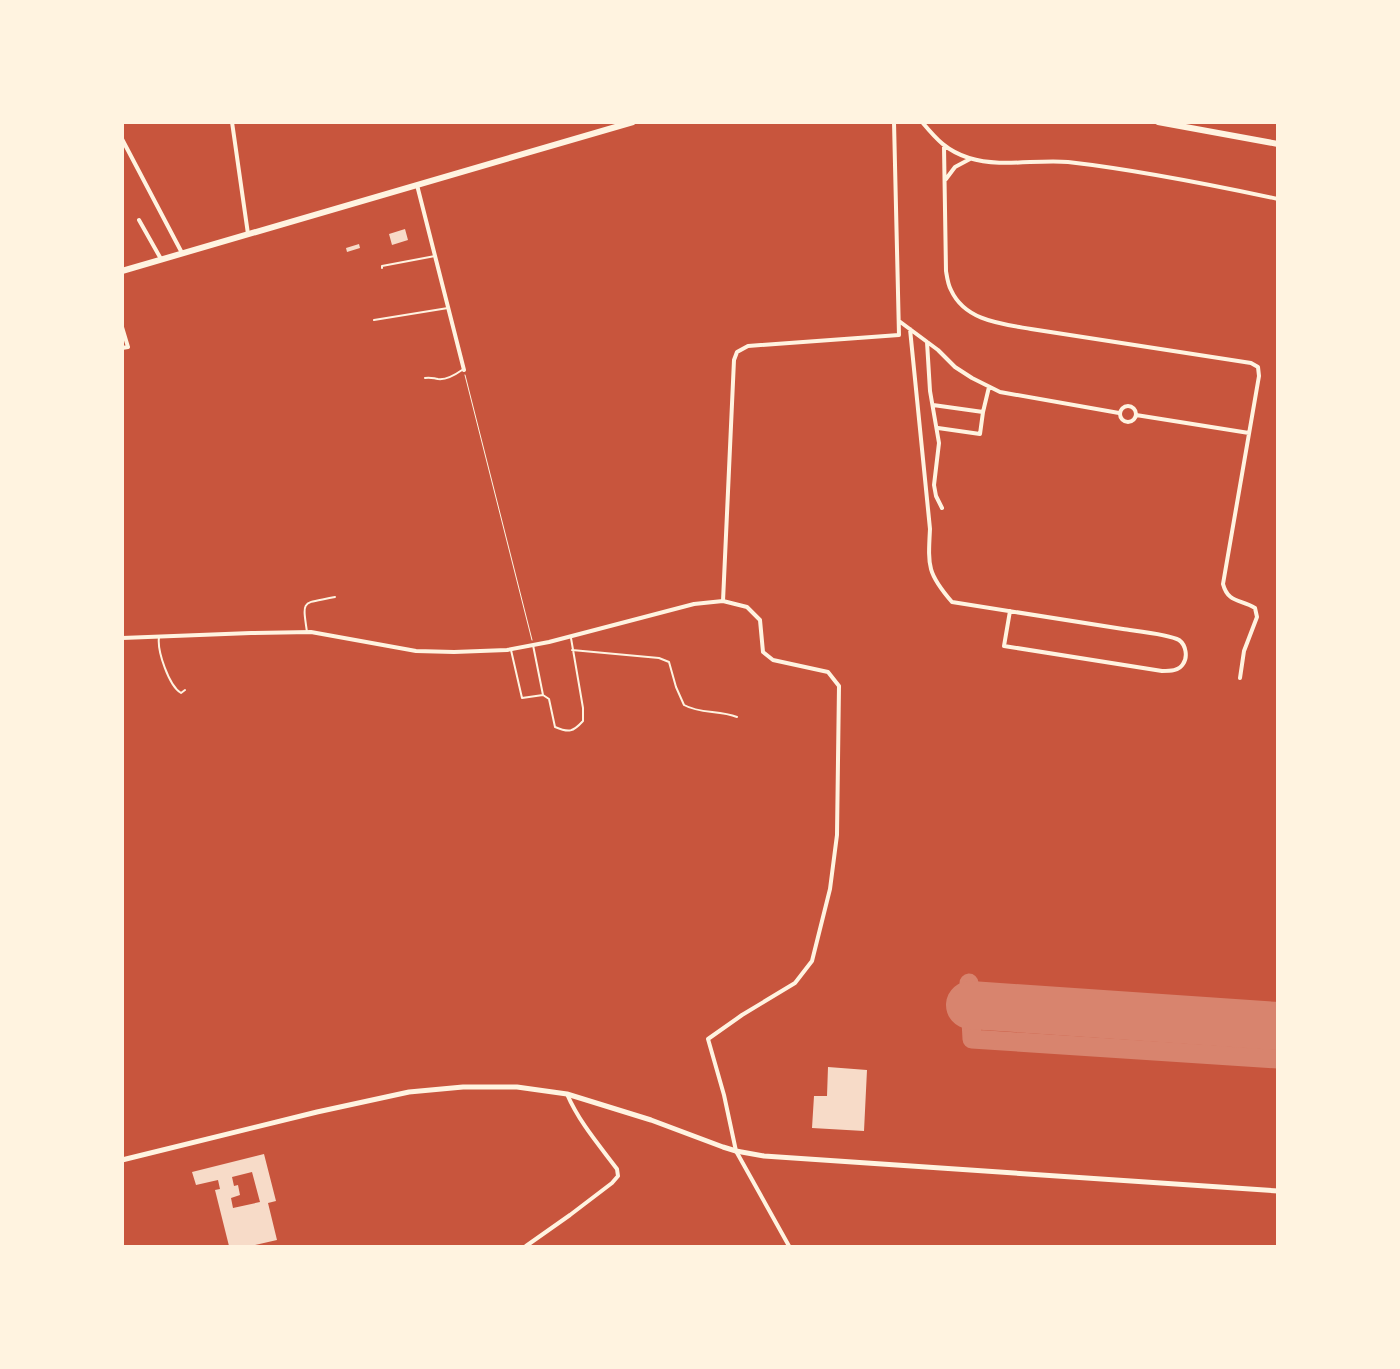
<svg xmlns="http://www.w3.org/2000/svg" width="1400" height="1369" viewBox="0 0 1400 1369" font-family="'Times New Roman',serif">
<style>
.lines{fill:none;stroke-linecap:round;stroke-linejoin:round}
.taxiway{stroke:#d8846e;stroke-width:19}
.runway{stroke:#d8846e;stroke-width:48}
.building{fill:#f7dbc8;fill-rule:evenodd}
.path{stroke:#fff3e0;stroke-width:1}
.service{stroke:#fff3e0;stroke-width:2}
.minor{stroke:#fff3e0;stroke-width:4}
.tertiary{stroke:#fff3e0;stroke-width:5}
.primary{stroke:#fff3e0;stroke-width:6}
</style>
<rect width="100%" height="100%" fill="#c8553d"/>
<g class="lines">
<path class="taxiway" d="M969 983 972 1039 1278 1059"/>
<path class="runway" d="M970 1005 1278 1026"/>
</g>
<path class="building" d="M405 229 408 240 392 245 389 234Z
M359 244 360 248 347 252 346 248Z
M828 1067 867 1070 864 1131 812 1128 814 1096H827Z
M264 1154 276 1201 268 1203 277 1240 251 1246H229L215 1190 220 1189 218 1180 196 1185 192 1172ZM252 1172 260 1202 233 1208 231 1198 240 1195 238 1185 234 1186 232 1177Z"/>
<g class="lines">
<path class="path" d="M465 375 532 640"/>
<path class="service" d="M382 268V266L435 256
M374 320 448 308
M425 378C430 377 432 378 438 379 446 380 455 375 462 370
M307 632C302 598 302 604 335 597
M159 637C157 651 169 686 181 693L185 690
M533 645 543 695 549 699 555 727C569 733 573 732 583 721V708L571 638
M511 650 522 698 543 695
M572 650 659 658 669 662 676 687 684 705C700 714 719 710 737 717"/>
<path class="minor" d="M232 122 248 234
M922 122C937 140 947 151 969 158 1001 168 1036 159 1068 162 1138 170 1208 184 1278 199
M122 139 182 253
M944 147 946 271C947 277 948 285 951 290 965 321 1002 324 1031 329L1251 363 1258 367 1259 376 1223 584C1228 603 1240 599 1255 608L1257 617 1244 651 1240 678
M946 179 955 167 970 159
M417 185 464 370
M139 220 161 259
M899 321 938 350 955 367 972 378 1000 392 1119 413
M122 327 128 347 122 348
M910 329 930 529C928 566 927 573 952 602 1009 611 1066 620 1123 629 1136 631 1169 634 1179 640 1186 645 1188 657 1183 664 1179 671 1170 671 1162 671L1004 646 1010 611
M927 342 930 391 939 443 934 485 936 496 942 508
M933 405 983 412 980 434 938 428
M1120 414a8 8 0 1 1 16 0a8 8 0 1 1-16 0Z
M983 412 989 387
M1136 415 1249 433
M122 638 251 633 311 632 416 651 454 652 507 650 549 642 694 604 723 601
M526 1246 570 1215 612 1183 618 1176 617 1169C599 1145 579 1122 567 1094
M789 1246 736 1151 724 1095 708 1039 742 1015 795 983 812 961 830 889 837 835 839 686 828 672 773 660 763 652 760 620 747 607 723 601 734 360 737 352 748 346 899 335 894 122"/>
<path class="tertiary" d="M122 1160 317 1112 409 1092 463 1087H517L567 1094 651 1120 723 1147 736 1151 764 1156 1278 1191"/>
<path class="primary" d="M1158 122 1278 144
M122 271 633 122"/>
</g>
<rect width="1400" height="1369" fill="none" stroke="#fff3e0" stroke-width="248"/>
</svg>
